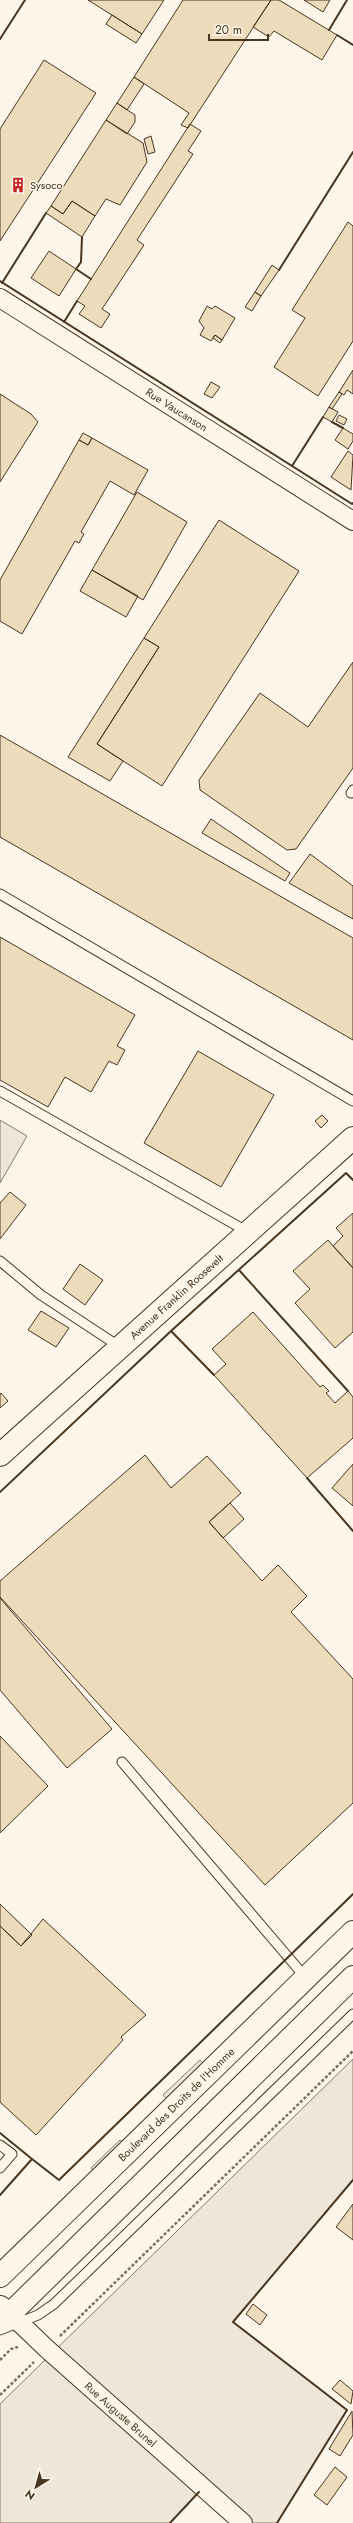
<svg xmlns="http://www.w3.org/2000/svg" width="353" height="2523" viewBox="0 0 353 2523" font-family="Jost,sans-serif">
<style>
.green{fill:#ede6d9;stroke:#887966}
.parking{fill:#ede7d9;stroke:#887966}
.building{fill:#ecdcbc;stroke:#4a3520}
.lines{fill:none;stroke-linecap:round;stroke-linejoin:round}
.lane-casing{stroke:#4a3520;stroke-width:11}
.street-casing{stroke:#4a3520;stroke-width:20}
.secondary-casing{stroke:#4a3520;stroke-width:24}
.primary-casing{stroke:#4a3520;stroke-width:24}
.path{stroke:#7f6f5c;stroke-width:2.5;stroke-dasharray:3 2;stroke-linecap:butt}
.lane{stroke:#fbf6e9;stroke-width:9}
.street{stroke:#fbf6e9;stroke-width:18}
.secondary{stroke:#fbf6e9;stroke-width:22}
.primary{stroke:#fbf6e9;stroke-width:22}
.wall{stroke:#4a3520;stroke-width:2}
.labels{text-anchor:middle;stroke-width:3;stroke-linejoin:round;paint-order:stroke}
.poi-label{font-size:11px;fill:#4a3520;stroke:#fbf6e9;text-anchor:start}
.street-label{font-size:11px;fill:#4a3520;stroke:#fbf6e9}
</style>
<rect width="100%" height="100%" fill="#fbf6e9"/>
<path class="green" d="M353 2059V2180L233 2322 347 2410 277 2523H246L204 2487 170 2523H0V2404Z
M200 2060 205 2065 168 2100 163 2095Z
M120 2140 124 2143 95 2172 91 2168Z"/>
<path class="parking" d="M0 1120 27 1136 0 1183Z"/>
<path class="building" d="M88 0H164L142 34Z
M183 0H271L188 128 181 125 189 113 134 77Z
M271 0H279L337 35 322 60 274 31 269 37 253 27Z
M304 0H330L323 12Z
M112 15 142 34 136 43 106 24Z
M44 60 96 93 0 241V129Z
M134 77 144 84 127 110 117 103Z
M117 103 135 115V122L127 134 106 120Z
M106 120 143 143 147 162 120 205 106 199 95 216 72 201 63 214 51 206Z
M190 124 201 131 188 151 193 154 137 240 144 245 102 309 110 314 101 328 79 314 85 306 77 301Z
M151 136 155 152 148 154 144 139Z
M72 201 95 216 82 237 46 213 51 206 63 214Z
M348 222 353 226V341L318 396 274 367 305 318 292 310Z
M49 251 76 269 59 296 31 278Z
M272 265 279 270 261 296 255 292Z
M255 292 261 296 252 311 245 307Z
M207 306 212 309 215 306 235 318 222 340 215 335 211 341 200 335 204 328 199 321Z
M215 335 222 340 220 343 213 338Z
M353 370V394L347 390 344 395 339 392Z
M211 382 220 387 212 398 204 394Z
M339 392 342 394 332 409 329 407Z
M0 394 31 414 38 422 0 482Z
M329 407 338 412 332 422 323 417Z
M339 415 347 419 344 425 336 421Z
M343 428 353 434V441L348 449 335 440Z
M83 433 92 438 88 445 79 440Z
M92 438 148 470 134 495 110 481 81 532 84 534 79 543 75 541 22 634 0 621V580L79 440 88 445Z
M348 451 353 455 351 490 331 477Z
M137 492 187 522 143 600 92 570Z
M219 520 299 571 162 786 97 744 159 647 144 638Z
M92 570 138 596 126 617 80 591Z
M144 638 159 647 97 744 123 761 110 781 68 757Z
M353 662V768L296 849 287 850 200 790 199 780 260 693 308 727Z
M0 735 353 938V1040L0 837Z
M211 819 290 873 285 881 202 833Z
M310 854 353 886V919L289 883Z
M0 937 135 1015 117 1046 125 1050 117 1065 109 1061 91 1092 65 1077 48 1107 0 1080Z
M198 1051 274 1095 221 1187 144 1143Z
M322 1115 328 1121 321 1128 315 1121Z
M10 1192 26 1205 0 1239V1203Z
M353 1213V1268L333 1246 343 1236 336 1228Z
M328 1240 353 1268V1332L335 1348 295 1303 310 1289 293 1271Z
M80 1264 103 1280 85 1305 63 1289Z
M41 1311 69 1328 56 1347 28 1330Z
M253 1312 320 1387 323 1385 329 1391 326 1393 335 1403 348 1391 353 1397V1438L307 1478 214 1375 226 1364 212 1349Z
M1 1393 8 1401 0 1408V1394Z
M145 1455 171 1488 207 1456 241 1493 209 1522 262 1581 278 1565 307 1596 291 1612 353 1679V1803L265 1885 0 1597V1581Z
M353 1464V1506L332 1488Z
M230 1503 244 1519 223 1538 209 1522Z
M0 1598 112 1729 67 1768 0 1690Z
M0 1736 48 1786 0 1833Z
M0 1904 32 1935 21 1946 0 1926Z
M43 1919 146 2015 121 2037 123 2040 36 2135 0 2102V1926L21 1946Z
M353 2204V2240L336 2227Z
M253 2304 267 2315 260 2325 246 2314Z
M340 2380 353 2391 351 2404 332 2389Z
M352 2411 353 2435 340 2456 329 2449Z
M335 2467 347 2477 327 2505 314 2495Z"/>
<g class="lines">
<g class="lane-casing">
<path id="lane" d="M351 793 353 790
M0 894 353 1101
M0 1091 248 1232
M0 1261 41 1295 120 1347
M122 1762 306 1978
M0 2145 12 2154 0 2168
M0 2330 38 2315 54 2304 353 2014"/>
</g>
<g class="street-casing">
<g id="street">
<path id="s1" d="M0 298 353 521"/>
<path id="s2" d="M1 2305 47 2349 243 2523"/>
</g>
</g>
<g class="secondary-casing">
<g id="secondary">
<path id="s3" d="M0 1455 353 1138"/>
</g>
</g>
<g class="primary-casing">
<g id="primary">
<path id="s4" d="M0 2276 353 1932"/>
<path d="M0 2314H10L353 1977"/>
</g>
</g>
<path class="path" d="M60 2336 353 2051
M0 2360 11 2349 18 2347
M0 2395 34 2362"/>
<use href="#lane" class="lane"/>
<use href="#street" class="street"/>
<use href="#secondary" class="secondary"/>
<use href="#primary" class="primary"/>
<path class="wall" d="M329 30 347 0
M337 35 353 45
M0 39 25 0
M82 237 81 262 76 269 91 279
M279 270 353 152
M0 281 352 504 353 503
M2 283 46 213
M64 322 77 301
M332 422 343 428
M292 466 323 417
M239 1270 348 1391
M171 1331 214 1375
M307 1478 353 1531
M0 1492 171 1331 346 1173 353 1180
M0 2133 32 2159 0 2195
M32 2159 59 2180 353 1894
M170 2523 199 2492
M277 2523 347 2410 233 2322 353 2180"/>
</g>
<defs>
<g id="building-bare" transform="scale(1.2)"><path d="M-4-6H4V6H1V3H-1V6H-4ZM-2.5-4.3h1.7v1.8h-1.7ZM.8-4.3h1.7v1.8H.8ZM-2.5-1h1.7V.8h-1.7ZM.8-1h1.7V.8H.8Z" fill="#c62828" stroke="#fbf6e9" stroke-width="2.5" paint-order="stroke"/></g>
</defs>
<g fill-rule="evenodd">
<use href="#building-bare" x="18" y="185"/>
</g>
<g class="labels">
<g class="poi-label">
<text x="30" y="189">Sysoco</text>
</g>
<g class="street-label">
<text dy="4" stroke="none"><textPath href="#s1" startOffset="209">Rue Vaucanson</textPath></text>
<text dy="4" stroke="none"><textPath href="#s3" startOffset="237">Avenue Franklin Roosevelt</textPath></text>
<text dy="4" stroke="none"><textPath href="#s4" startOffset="246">Boulevard des Droits de l'Homme</textPath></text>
<text dy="4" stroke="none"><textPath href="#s2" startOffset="162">Rue Auguste Brunel</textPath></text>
</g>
</g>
<g transform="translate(36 2487) rotate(217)" stroke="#fbf6e9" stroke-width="3" paint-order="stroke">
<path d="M0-3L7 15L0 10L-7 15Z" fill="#4a3520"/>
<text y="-6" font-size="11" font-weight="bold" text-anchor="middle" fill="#4a3520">N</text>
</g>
<path d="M209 34v6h59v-6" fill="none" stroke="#4a3520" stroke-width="2"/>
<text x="215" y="34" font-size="12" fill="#4a3520" stroke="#fbf6e9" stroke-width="3" paint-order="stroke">20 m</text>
</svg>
